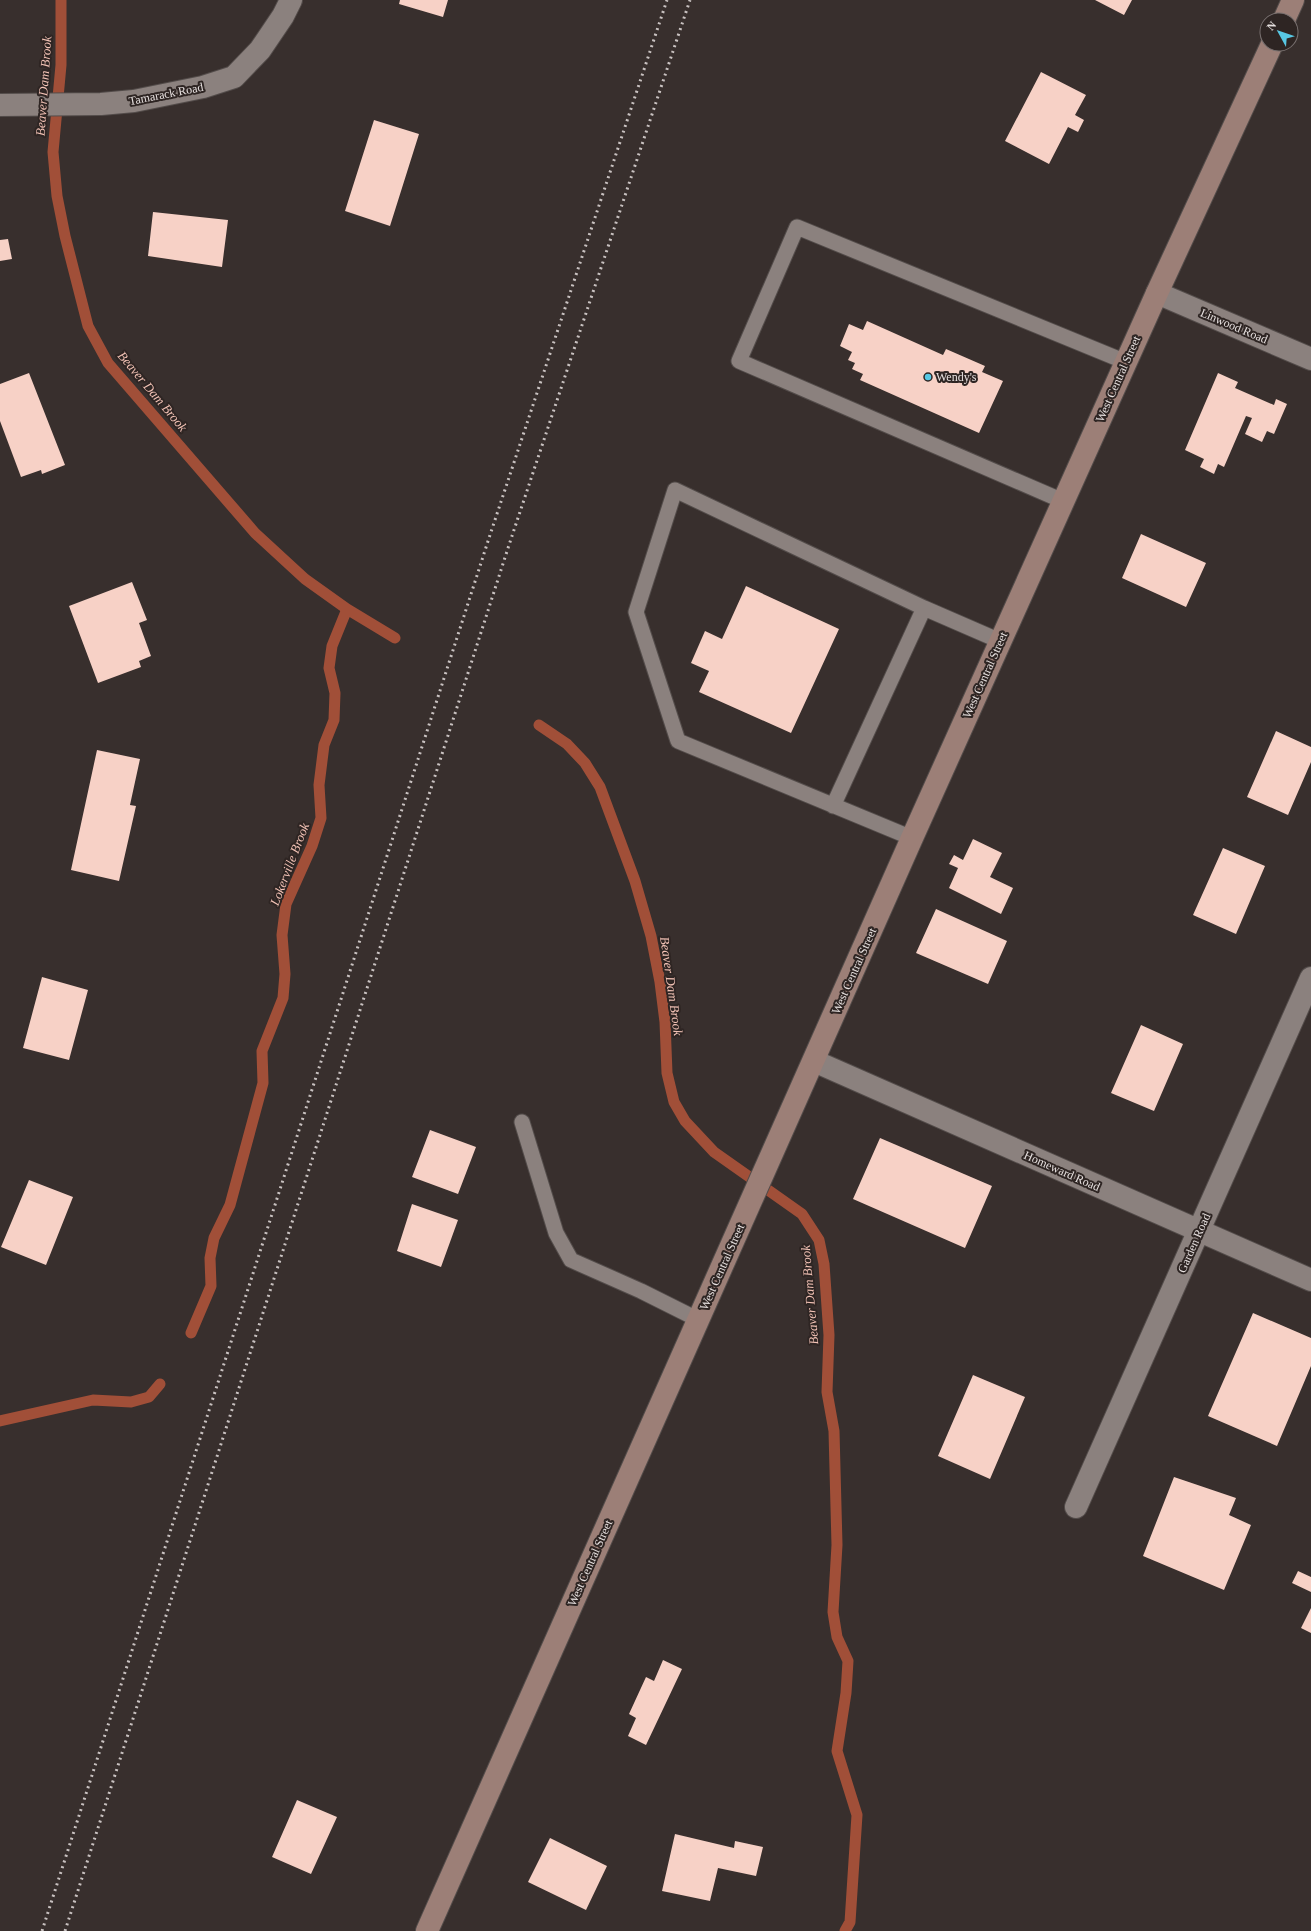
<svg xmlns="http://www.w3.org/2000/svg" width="1311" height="1931" viewBox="0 0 1311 1931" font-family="'Times New Roman',serif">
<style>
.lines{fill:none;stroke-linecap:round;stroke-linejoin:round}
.stream{stroke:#a14f38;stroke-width:11}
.building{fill:#f7d1c6}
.service-casing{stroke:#534c4a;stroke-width:17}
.minor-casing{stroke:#534c4a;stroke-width:24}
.secondary-casing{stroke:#534c4a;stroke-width:24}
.service{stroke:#8b817e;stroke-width:15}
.minor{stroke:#8b817e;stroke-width:22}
.secondary{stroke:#9c7f77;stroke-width:22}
.rail{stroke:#c9c2c1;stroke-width:3;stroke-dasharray:2 4;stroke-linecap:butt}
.poi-dot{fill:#58c8e4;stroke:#2e2523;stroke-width:1.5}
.labels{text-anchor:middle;stroke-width:4;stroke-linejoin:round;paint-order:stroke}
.street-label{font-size:12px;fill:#e7e1e0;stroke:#2e2523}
.poi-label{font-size:12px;fill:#e7e1e0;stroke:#2e2523;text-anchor:start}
.water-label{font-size:13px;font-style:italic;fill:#f3c3b6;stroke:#2e2523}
</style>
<rect width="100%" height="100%" fill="#382f2d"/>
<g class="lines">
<path class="stream" d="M61 0V65L53 152 57 196 65 236 88 326 108 363 255 533 305 579 347 609 395 638
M539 725 567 744 585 763 600 787 635 881 651 936 660 982 665 1022 667 1073 674 1102 685 1121 714 1152 802 1214 819 1240 824 1264 829 1335 827 1392 834 1431 837 1545 833 1612 837 1637 848 1661 846 1693 837 1751 857 1815 850 1922 845 1931
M191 1333 211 1286 210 1258 214 1238 230 1205 263 1083 262 1051 283 998 285 974 282 935 286 904 312 846 321 818 319 785 324 745 334 720 335 693 329 668 332 646 347 609
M0 1421 93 1400 131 1402 149 1397 160 1384"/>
</g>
<path class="building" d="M400 0H448L443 17 399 4Z
M1095 0H1132L1124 15Z
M1041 72 1086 95 1075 115 1084 120 1078 132 1068 127 1049 164 1005 141Z
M374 120 419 134 390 226 345 211Z
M153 212 228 220 222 267 148 256Z
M8 239 12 259 0 261V240Z
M867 321 943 355 946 349 985 366 982 372 1003 381 979 433 860 380 863 374 852 369 855 363 848 360 852 352 840 346 849 324 863 330Z
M29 373 65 465 42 474 41 470 21 477 0 421V384Z
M1218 373 1238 382 1235 388 1274 405 1276 399 1287 404 1274 434 1267 431 1262 442 1245 434 1252 418 1246 416 1224 467 1218 464 1214 474 1200 467 1204 459 1185 450Z
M1141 534 1206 563 1186 607 1122 578Z
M132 582 147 620 139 623 151 656 139 661 141 667 98 683 69 606Z
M746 586 839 629 791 733 699 692 709 671 691 663 705 631 722 639Z
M1276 731 1311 747V762L1288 815 1247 797Z
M97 750 140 759 130 805 136 806 119 881 71 870Z
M973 839 1002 853 990 877 1013 888 1001 914 949 888 958 868 949 864 954 855 963 860Z
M1223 848 1265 866 1236 934 1193 915Z
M936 909 1007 941 988 984 916 953Z
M42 977 88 990 69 1060 23 1048Z
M1141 1025 1183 1044 1154 1111 1111 1093Z
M430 1130 476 1147 458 1194 412 1177Z
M880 1138 992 1186 965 1248 853 1199Z
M29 1180 73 1197 46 1265 1 1247Z
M412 1204 458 1220 441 1267 397 1251Z
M1253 1313 1311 1338V1366L1277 1446 1208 1416Z
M973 1375 1025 1397 990 1479 938 1456Z
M1174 1477 1236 1498 1229 1515 1251 1525 1224 1590 1143 1556Z
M1298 1571 1311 1577V1592L1292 1583Z
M1311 1608V1633L1301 1628Z
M663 1660 682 1669 646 1745 628 1736 636 1718 629 1714 646 1677 654 1681Z
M297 1800 337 1817 311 1874 272 1857Z
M675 1834 734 1848 735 1841 763 1847 756 1876 718 1868 710 1901 662 1891Z
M550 1838 607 1866 586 1910 528 1882Z"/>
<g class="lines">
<g class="service-casing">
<path id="service" d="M1063 501 739 361 797 227 1126 362
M833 806 924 608
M912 838 678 741 636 612 675 490 924 608 1000 641
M522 1122 556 1233 571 1260 641 1291 699 1320"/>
</g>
<g class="minor-casing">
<path id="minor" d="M0 105 101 104 134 101 203 87 234 77 260 50 283 16 291 0
M1157 293 1311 359
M814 1061 1311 1280
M1076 1507 1311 978"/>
</g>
<g class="secondary-casing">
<path id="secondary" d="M1284 20 1293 0
M427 1931 912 838 1157 293 1272 44"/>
</g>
<use href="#service" class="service"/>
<use href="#minor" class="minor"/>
<use href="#secondary" class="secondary"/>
<path class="rail" d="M42 1931 489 538 667 0
M65 1931 509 545 690 0"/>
</g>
<circle class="poi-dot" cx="928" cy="377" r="4"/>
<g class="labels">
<g class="street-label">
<text transform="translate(166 94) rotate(-11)" y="4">Tamarack Road</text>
<text transform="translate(1234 326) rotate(23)" y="4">Linwood Road</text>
<text transform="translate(1118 379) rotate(-66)" y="4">West Central Street</text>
<text transform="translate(985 675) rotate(-66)" y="4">West Central Street</text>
<text transform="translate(854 971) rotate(-66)" y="4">West Central Street</text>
<text transform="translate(1062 1171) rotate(24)" y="4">Homeward Road</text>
<text transform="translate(1194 1243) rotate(-66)" y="4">Garden Road</text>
<text transform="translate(722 1267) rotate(-66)" y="4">West Central Street</text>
<text transform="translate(590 1563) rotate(-66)" y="4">West Central Street</text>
</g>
<g class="poi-label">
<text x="936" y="381">Wendy's</text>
</g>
<g class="water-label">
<text transform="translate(43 86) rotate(-86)" y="5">Beaver Dam Brook</text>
<text transform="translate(153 391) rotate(50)" y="5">Beaver Dam Brook</text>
<text transform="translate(289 864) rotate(-69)" y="5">Lokerville Brook</text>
<text transform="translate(672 986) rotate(82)" y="5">Beaver Dam Brook</text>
<text transform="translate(809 1295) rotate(-95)" y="5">Beaver Dam Brook</text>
</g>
</g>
<g transform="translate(1279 32) rotate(310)"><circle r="19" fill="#2e2523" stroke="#78706f"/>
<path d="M0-3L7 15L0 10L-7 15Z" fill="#58c8e4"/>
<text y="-6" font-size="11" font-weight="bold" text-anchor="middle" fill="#e7e1e0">N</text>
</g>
</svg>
